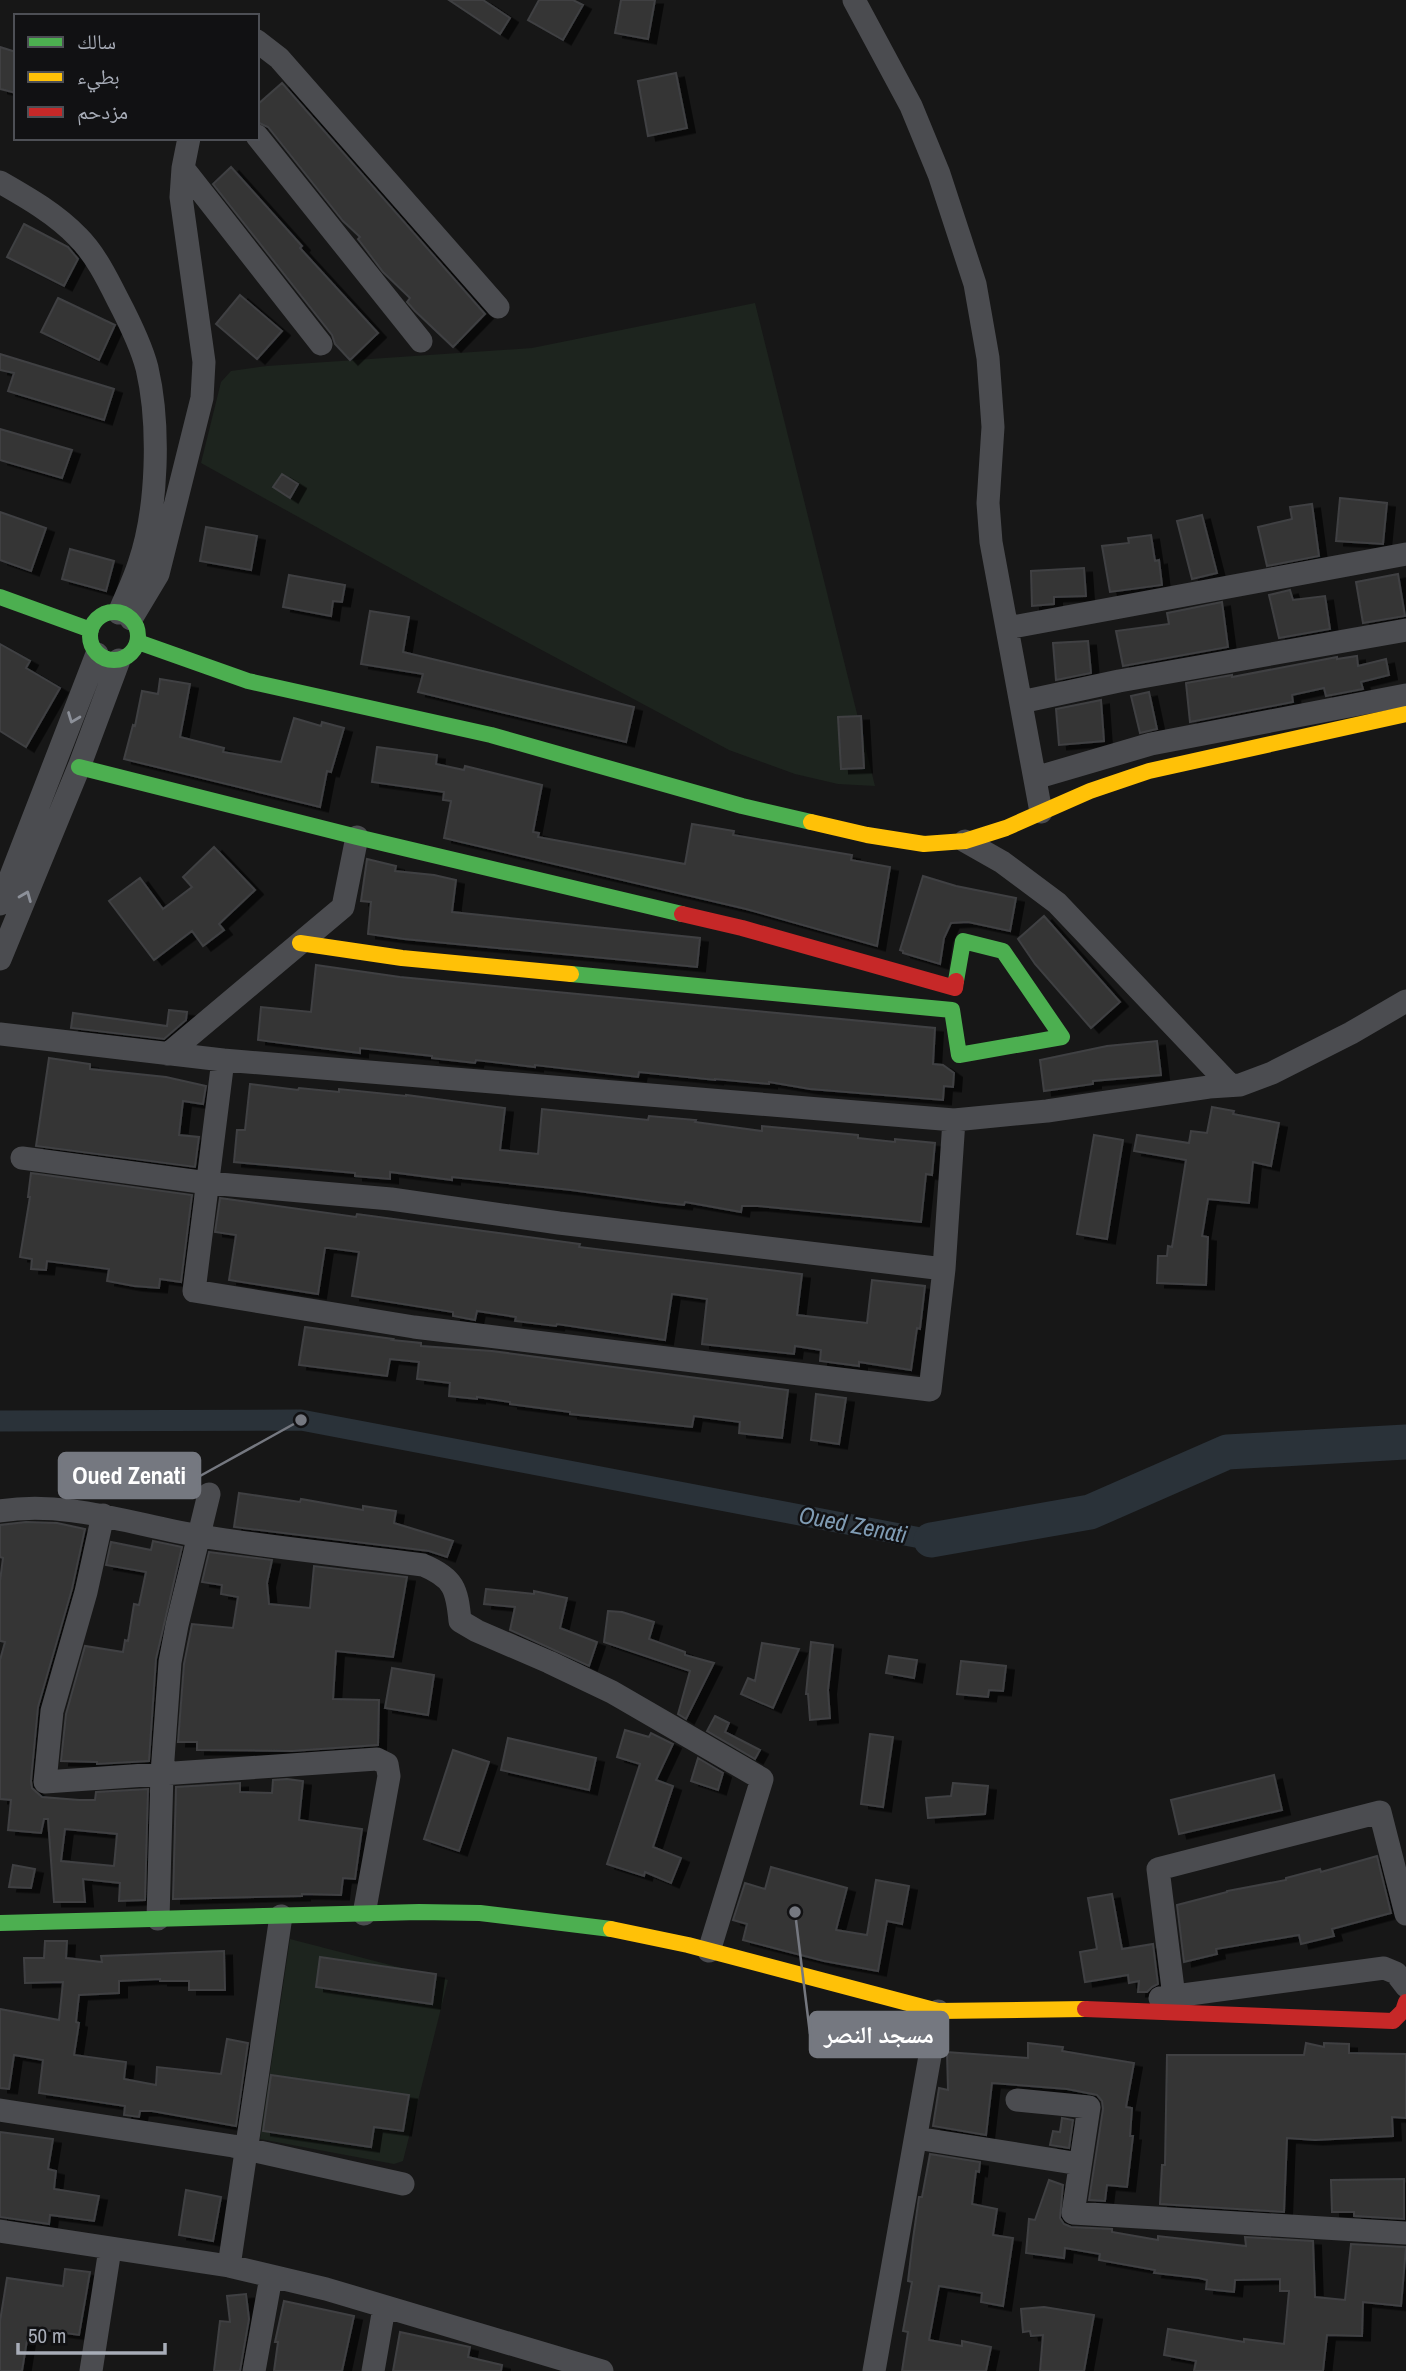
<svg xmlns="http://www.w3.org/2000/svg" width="1406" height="2371" viewBox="0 0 1406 2371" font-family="'Archivo Narrow','Noto Naskh Arabic',sans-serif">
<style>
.green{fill:#1d241e}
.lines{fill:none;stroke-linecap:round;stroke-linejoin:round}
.canal{stroke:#2a3239;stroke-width:21}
.river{stroke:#2a3239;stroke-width:35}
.building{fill:#353536;stroke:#3f4043;stroke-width:2;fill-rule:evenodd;filter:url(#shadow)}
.street{stroke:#4b4c50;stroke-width:23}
.fast{stroke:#4caf50;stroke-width:16}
.slow{stroke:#ffc107;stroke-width:16}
.jam{stroke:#c62828;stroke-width:16}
.oneway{stroke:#8c9099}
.labels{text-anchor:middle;stroke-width:5;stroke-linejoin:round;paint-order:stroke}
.water-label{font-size:24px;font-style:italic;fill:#7f9bb3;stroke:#111113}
.leader{fill:none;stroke:#757880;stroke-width:2.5}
.callout-dot{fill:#757880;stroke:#111113;stroke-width:2.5}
.callout{fill:#757880;stroke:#757880;stroke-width:2.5}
.callout-label{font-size:24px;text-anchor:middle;font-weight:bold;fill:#fff}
</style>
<defs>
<filter id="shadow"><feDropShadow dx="8" dy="4.5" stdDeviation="0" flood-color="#0009"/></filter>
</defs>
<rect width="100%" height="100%" fill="#171717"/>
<path class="green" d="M755 303 875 786 838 784 795 774 729 750 439 595 201 463 221 382 231 371 267 366 532 348Z
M290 1939 448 1980 403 2161 394 2164 260 2139Z"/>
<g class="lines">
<path class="canal" d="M0 1421 301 1420 931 1540"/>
<path class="river" d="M931 1540 1090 1512 1227 1452 1406 1442"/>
</g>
<path class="building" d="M449 0H483L510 18 500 34Z
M539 0H573L583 5 563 40 528 20Z
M621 0H655L648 39 615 33Z
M0 47 16 52V93L0 89Z
M676 73 687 128 648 136 638 81Z
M282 83 485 314 453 347 415 311 407 302 410 298 383 272 358 239 360 237 343 221 268 127 257 122V105Z
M231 167 302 246 300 248 378 333 350 360 335 344 332 335 213 184Z
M24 224 68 247 78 259 64 286 7 257Z
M240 295 282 331 257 359 216 324Z
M58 298 115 325 99 360 41 332Z
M0 354 114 389 104 420 8 391 14 373 0 370Z
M0 429 72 450 62 478 0 460Z
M282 474 298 484 290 498 273 487Z
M1340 498 1387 503 1383 544 1336 541Z
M1312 504 1319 556 1267 566 1258 527 1292 519 1290 507Z
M0 512 46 528 31 571 0 560Z
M1202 515 1217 573 1192 579 1177 521Z
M206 527 257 536 251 570 200 561Z
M1151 535 1155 561 1159 560 1162 585 1110 592 1102 546 1129 543 1128 538Z
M70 549 114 561 106 591 62 579Z
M1084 568 1086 596 1054 597V604L1032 606 1031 571Z
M1398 574 1405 616 1363 623 1356 582Z
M289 575 345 585 342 602 333 601 331 616 283 607Z
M1290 590 1293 600 1325 596 1330 629 1279 638 1269 595Z
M1222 602 1228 647 1123 666 1116 631 1169 624 1167 613Z
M370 611 409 617 403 652 634 707 626 742 418 692 423 674 361 664Z
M1088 641 1091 673 1056 680 1053 643Z
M0 644 30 661 26 668 60 688 26 747 0 731Z
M1357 656 1358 666 1386 659 1389 675 1361 682 1363 689 1326 696 1324 688 1292 695 1293 702 1190 722 1186 683 1232 675V677L1337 657V659Z
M160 679 190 684 180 737 224 748 223 752 281 762 294 718 321 726 322 722 344 728 331 772 327 771 320 807 124 759 133 725 135 726 142 691 158 694Z
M1149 692 1157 729 1140 733 1131 696Z
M1101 700 1104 741 1059 745 1056 709Z
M861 716 864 768 841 769 838 717Z
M377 747 437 755 436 764 464 770 465 766 542 785 533 832 539 833 538 837 685 864 692 824 734 831 733 835 852 855 851 860 890 867 877 946 746 909 444 838 451 801 443 800 444 792 372 782Z
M214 847 255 890 219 924 224 930 203 946 192 931 154 960 109 901 140 878 163 909 192 887 183 877Z
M367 859 396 866 395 871 434 875 456 880 452 912 700 938 697 967 404 939 368 934 371 902 361 901Z
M923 876 956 886 1016 898 1010 931 968 922 951 923 944 938 940 964 903 953V951L900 950Z
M1044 916 1120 1002 1091 1028 1035 964 1018 939Z
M316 965 400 977 935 1028 933 1064 943 1065 954 1073 953 1087 944 1086 943 1100 810 1089 769 1082V1084L715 1079V1080L639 1072 638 1077 535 1065V1067L476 1060 475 1063 432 1058V1056L360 1048V1053L258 1040 261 1007 311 1012Z
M169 1010 187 1012 186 1020 164 1039 71 1028 73 1013 167 1026Z
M1157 1041 1161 1075 1093 1081V1084L1044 1091 1040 1060 1107 1046Z
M49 1058 90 1064V1069L166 1077 206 1086 203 1104 183 1101 179 1135 199 1137 195 1167 36 1146Z
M250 1084 298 1090 299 1088 339 1092V1089L406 1096V1095L505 1108 500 1150 538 1154 542 1109 648 1120 649 1116 696 1120 695 1122 762 1131V1126L858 1135V1138L895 1142V1139L935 1143 932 1175 926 1174 921 1222 758 1206H742L741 1212 685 1202 684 1205 658 1202 571 1190 452 1177V1180L390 1172V1179L355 1176V1173L234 1162 237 1130H245Z
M1212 1107 1234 1111 1233 1114 1279 1123 1271 1166 1253 1162 1249 1203 1208 1199 1202 1236 1208 1237 1206 1285 1157 1283 1158 1256H1167L1168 1246 1172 1247 1186 1160 1134 1151 1137 1135 1189 1143 1191 1131 1207 1133Z
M1094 1135 1123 1140 1107 1239 1077 1234Z
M31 1173 192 1195 181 1282 160 1279 159 1288 134 1286 107 1281 109 1269 47 1261 46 1270 31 1269 32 1259 20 1257 30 1197H28Z
M220 1198 356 1217 357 1214 580 1244 579 1247 802 1274 797 1315 867 1323 872 1280 925 1286 920 1329 917 1328 911 1370 859 1362V1366L820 1361 821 1350 795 1346 794 1354 702 1344 707 1299 672 1294 665 1340 557 1324 556 1326 515 1321 516 1317 477 1311 475 1320 453 1316V1312L352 1296 359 1252 329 1248H325L318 1294 229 1280 236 1235 215 1232Z
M305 1327 393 1339 392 1340 421 1343V1346L492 1351 788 1390 782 1438 739 1433 740 1422 694 1416 692 1427 570 1414V1412L510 1404V1402L477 1397V1399L449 1396 450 1383 417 1379 419 1362 390 1359 387 1376 299 1365Z
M816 1394 846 1398 839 1444 811 1440Z
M239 1493 300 1502 301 1499 363 1510V1506L396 1511 394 1523 453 1541 447 1557 429 1551 234 1527Z
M26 1522 57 1523 85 1529 72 1589 38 1707 31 1781 32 1788 42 1797 79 1800H95L96 1792 148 1789 145 1900 119 1901 120 1883 83 1879 85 1902H54L48 1819H44L41 1833 8 1830 11 1800 0 1799V1660L5 1642 0 1641V1581L3 1558 0 1557V1525ZM65 1829 117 1834 114 1866 61 1861Z
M153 1541 182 1547 156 1659 149 1761 97 1764V1762L61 1761 66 1714 85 1646 123 1652 125 1640 128 1641 134 1604 139 1605 146 1572 106 1565 111 1542 151 1550Z
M209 1552 272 1560 267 1583 269 1604 310 1608 314 1566 407 1577 393 1657 336 1651 333 1699 379 1700 378 1745 292 1751 197 1750V1742H178L184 1664 192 1624 233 1628 238 1597 221 1594 222 1585 202 1582Z
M486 1589 534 1594V1591L567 1598 560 1628 597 1642 589 1666 510 1630 515 1607 484 1604Z
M608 1611 622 1612 654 1622 649 1639 685 1652V1655L714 1663 686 1719 678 1714 690 1671 604 1642Z
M811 1642 833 1645 828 1690 830 1718 810 1720 808 1694H806Z
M762 1643 799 1649 773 1708 741 1694 748 1678 755 1681Z
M889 1656 917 1660 914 1678 886 1673Z
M961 1661 1006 1666 1003 1691 989 1690 988 1697 957 1694Z
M392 1668 434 1675 428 1715 385 1708Z
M715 1716 729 1723 725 1732 760 1750 755 1759 707 1731Z
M625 1730 649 1737 651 1733 673 1744 656 1780 673 1786 653 1847 681 1858 671 1883 645 1872 644 1876 607 1864 640 1764 617 1757Z
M870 1734 893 1737 883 1807 861 1804Z
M508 1738 596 1758 589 1790 501 1770Z
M453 1750 489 1762 459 1851 424 1839Z
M698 1758 723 1773 718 1790 691 1781Z
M1274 1775 1282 1810 1179 1834 1171 1800Z
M287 1779 303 1781 299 1820 362 1829 355 1879 343 1878 341 1895 302 1894V1896L173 1899 176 1787 240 1783V1792L272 1793 273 1780Z
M953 1783 988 1786 985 1814 928 1818 926 1798 951 1796Z
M1377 1856 1391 1913 1332 1929 1334 1936 1301 1944 1299 1935 1216 1949 1217 1954 1184 1962 1177 1905 1227 1892V1891L1286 1880V1878L1320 1869 1321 1872Z
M13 1865 35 1869 31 1888 9 1887Z
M771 1867 847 1888 836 1930 867 1935 876 1880 909 1886 902 1924 887 1921 878 1971 824 1961 743 1940 747 1924 733 1920 745 1883 765 1889Z
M1112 1894 1122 1949 1153 1944 1158 1984 1152 1987 1147 1992H1138L1139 1981 1129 1983 1128 1975 1085 1982 1080 1952 1097 1949 1088 1898Z
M45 1941H67L66 1958 102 1962 101 1956 224 1951 225 1990H189V1981H160V1979L119 1981V1993L79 1995 76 2022 79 2023 74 2055 126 2062 124 2079 156 2085 157 2067 221 2074 227 2039 248 2043 236 2126 152 2111H140L139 2117 124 2115 125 2106 39 2093 43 2060 14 2055 9 2089 0 2088V2009L59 2020 63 1982 25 1983 24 1958H44Z
M320 1957 436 1974 432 2004 316 1987Z
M1028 2043 1063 2047 1062 2051 1134 2063 1126 2107 1132 2108 1130 2136H1133L1127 2187 1107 2185 1105 2201 1089 2200 1103 2109 1102 2101 1097 2095 1067 2089 992 2083 986 2135 933 2126 939 2088 948 2090 947 2052 1028 2058Z
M1306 2043 1324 2047V2043L1349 2044V2053L1406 2054V2118L1392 2117 1393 2136 1315 2140 1287 2138 1284 2212 1160 2204 1162 2165H1165L1167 2055H1304Z
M271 2075 409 2095 403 2131 374 2127 371 2147 263 2131Z
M1062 2118 1073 2120 1069 2148 1050 2145 1053 2131 1060 2132Z
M0 2132 53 2139 48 2169 56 2171 54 2189 99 2196 94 2221 50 2215 49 2224 0 2217Z
M930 2154 980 2162 979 2172 976 2171 972 2204 997 2209 993 2235 1013 2238 1003 2306 981 2302 982 2293 939 2286 929 2340 962 2346V2341L991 2347 986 2371H902L908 2332 903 2331 912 2282 908 2281 913 2239 919 2197H922Z
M1404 2179V2219L1354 2216V2212H1332L1331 2180Z
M1049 2180 1063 2185 1060 2218 1064 2224 1071 2227 1112 2229V2232L1158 2240V2236L1246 2246 1245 2237 1313 2241 1315 2297 1345 2300 1351 2244 1406 2247 1401 2306 1363 2302 1362 2336 1327 2335 1323 2371H1194L1196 2361 1164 2355 1168 2329 1244 2342V2339L1284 2344 1289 2291H1280V2279L1235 2280 1234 2292 1206 2289 1207 2280 1199 2278 1154 2273 1155 2270 1099 2260 1100 2254 1065 2248 1064 2258 1026 2253 1029 2219 1035 2220Z
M186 2190 221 2197 213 2241 179 2235Z
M65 2269 90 2272 79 2335 29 2328 22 2371H0V2321L7 2278 63 2286Z
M246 2294 249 2319 240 2371H214L220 2321 230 2322 227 2296Z
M284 2301 354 2316 342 2371H274L278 2342H275Z
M1044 2307 1094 2315 1084 2371H1040L1043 2335 1031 2336 1030 2331 1023 2332 1021 2309Z
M400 2332 470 2347 468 2357 502 2365 501 2371H393Z"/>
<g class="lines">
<path class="street" d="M854 0 911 106 939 174 975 284 988 358 993 427 988 503 991 542 1041 812
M257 41 279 58 498 307
M257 136 421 341
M183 168 321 344
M0 182C28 198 56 214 78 237 95 254 107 278 118 300 129 321 141 345 147 368 160 424 158 509 139 564 134 580 126 596 119 613
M131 619 158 574 202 398 204 362 181 197 183 168 189 138
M1007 628 1406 554
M1021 702 1119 681 1406 630
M1035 778 1151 744 1406 695
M965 841 1002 862 1057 903 1230 1085
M0 904 97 654
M0 959 79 767 119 660
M0 1034 223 1060 954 1120 1047 1111 1209 1087 1240 1085 1272 1073 1351 1033 1406 1001
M168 1054 343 907 357 837
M223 1060 194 1291 414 1327 930 1390 944 1269 954 1120
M22 1158 208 1183 391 1199 559 1223 944 1269
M0 1511C67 1500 134 1525 200 1536 274 1548 349 1555 423 1565 454 1578 457 1589 460 1621L477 1631 549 1662 612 1692 762 1779 709 1951
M103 1515 86 1592 52 1711 45 1782 377 1759 387 1764 389 1776 364 1914
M158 1919 162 1773 170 1662 177 1625 209 1494
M1174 1997 1158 1869 1380 1812 1406 1914
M1160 1998 1384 1968 1396 1973 1406 1986
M1017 2100 1089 2107 1073 2213 1406 2233
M0 2110 233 2146 403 2184
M916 2138 1080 2164
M0 2231 229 2266 326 2289 602 2371
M229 2266 281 1916
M91 2371 110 2249
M254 2371 271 2277
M373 2371 384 2308
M874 2371 938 2011"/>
<path class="fast" d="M0 597 91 630
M90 636a24 24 0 1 1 48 0a24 24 0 1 1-48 0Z
M138 642 248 681 491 735 742 806 811 822
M79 767 357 837 682 914
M571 974 952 1010 959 1055 1062 1037 1003 951 963 941 956 981
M0 1923 419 1912 480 1913 611 1929"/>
<path class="slow" d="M811 822 867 835 924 844 965 841 1006 828 1090 791 1149 771 1406 714
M300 943 402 958 571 974
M611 1929 688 1945 938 2011 1085 2009"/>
<path class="jam" d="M682 914 742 928 955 988 956 981
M1085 2009 1393 2021 1403 2011 1406 2002"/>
</g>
<defs><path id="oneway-chevron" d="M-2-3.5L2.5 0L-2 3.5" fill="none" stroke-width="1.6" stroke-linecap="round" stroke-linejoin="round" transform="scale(1.75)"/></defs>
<g class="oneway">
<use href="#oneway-chevron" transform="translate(73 718) rotate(111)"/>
<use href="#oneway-chevron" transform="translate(26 896) rotate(-68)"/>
</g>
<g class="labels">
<g class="water-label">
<text transform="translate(853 1525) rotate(11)" y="8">Oued Zenati</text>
</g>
</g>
<path class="leader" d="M301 1420L200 1476M795 1912L810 2034"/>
<g class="callout-dot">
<circle cx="301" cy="1420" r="7"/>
<circle cx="795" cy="1912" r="7"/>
</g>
<g class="callout">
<rect x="59" y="1453" width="141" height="45" rx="7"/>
<rect x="810" y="2012" width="138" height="45" rx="7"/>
</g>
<g class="callout-label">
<text x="129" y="1484">Oued Zenati</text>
<text x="879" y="2043">مسجد النصر</text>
</g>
<rect x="14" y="14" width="245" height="126" fill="#111113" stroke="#4d4f55" stroke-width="2"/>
<rect x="28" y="37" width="35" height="10" fill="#4caf50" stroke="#4d4f55" stroke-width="2"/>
<text x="77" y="49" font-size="21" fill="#a8adb8">سالك</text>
<rect x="28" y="72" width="35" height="10" fill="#ffc107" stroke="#4d4f55" stroke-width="2"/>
<text x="77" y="84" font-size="21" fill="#a8adb8">بطيء</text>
<rect x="28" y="107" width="35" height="10" fill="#c62828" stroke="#4d4f55" stroke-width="2"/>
<text x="77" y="119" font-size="21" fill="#a8adb8">مزدحم</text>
<path d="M18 2343v10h147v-10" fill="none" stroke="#a8adb8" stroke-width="3.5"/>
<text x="28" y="2343" font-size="21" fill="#a8adb8" stroke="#111113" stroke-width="5" paint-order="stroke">50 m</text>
</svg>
